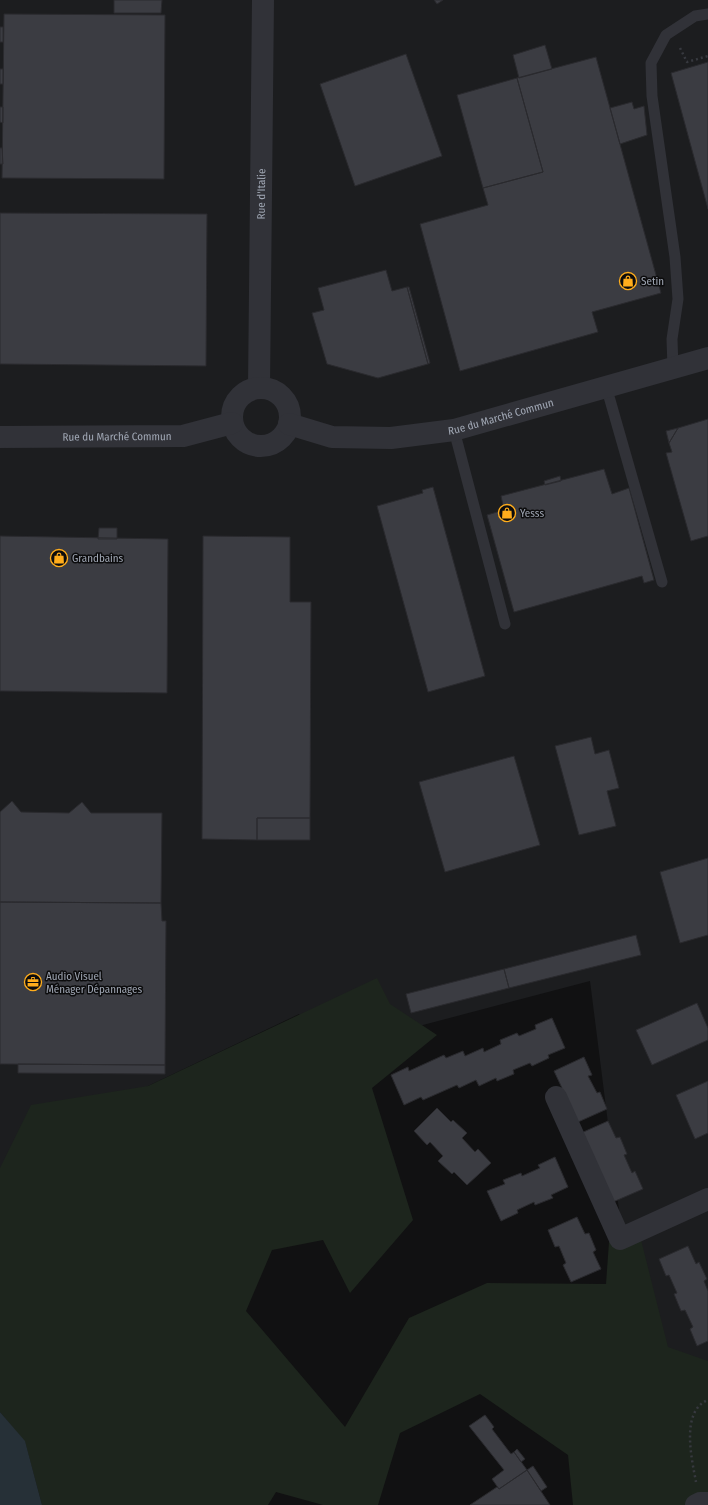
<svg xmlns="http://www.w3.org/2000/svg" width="708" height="1505" viewBox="0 0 708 1505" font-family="'Fira Sans Condensed',sans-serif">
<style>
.built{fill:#1c1d1f}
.green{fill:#1d251d}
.water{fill:#263037}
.building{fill:#3b3c42;stroke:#2a2a2e}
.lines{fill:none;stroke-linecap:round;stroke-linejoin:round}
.path{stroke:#37393f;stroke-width:2.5;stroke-dasharray:2 3;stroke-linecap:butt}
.service{stroke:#313238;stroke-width:11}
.minor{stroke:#313238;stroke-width:22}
.labels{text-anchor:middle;stroke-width:3;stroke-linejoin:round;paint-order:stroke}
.street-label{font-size:11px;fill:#a0a7b4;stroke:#0c0c0d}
.poi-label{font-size:11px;fill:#a0a7b4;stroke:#0c0c0d;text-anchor:start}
</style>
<rect width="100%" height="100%" fill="#111112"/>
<path class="built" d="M0 0H708V1487L628 1281 590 981 328 1050 299 1014 148 1086 0 1179Z"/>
<path class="green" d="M377 978 390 1004 437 1035 372 1088 413 1220 350 1293 323 1240 272 1250 246 1311 345 1427 409 1318 487 1283 606 1284 609 1242 637 1224 668 1347 708 1361V1505H573L568 1455 480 1394 400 1433 378 1505H323L276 1492 268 1505H42L25 1442 0 1412V1168L31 1105 148 1086Z"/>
<path class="water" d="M0 1412 25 1441 42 1505H0Z"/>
<path class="building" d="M114 0H162L161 13H114Z
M434 0H443L437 4Z
M4 14 165 15 164 179 2 178Z
M0 27H3V42H0Z
M545 45 552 69 519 78 513 55Z
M406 54 442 156 355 186 320 84Z
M596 57 661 293 592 312 598 332 460 371 420 224 488 205 483 188 543 172 517 78Z
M708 62V209L671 73Z
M0 69H3V84H0Z
M517 78 543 172 483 188 457 95Z
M632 102 634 109 644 106 647 135 620 144 610 108Z
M0 107H3V123L0 122Z
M0 148H2L3 164H0Z
M0 213 207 214 206 366 0 364Z
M386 270 392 291 407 287 428 364 378 378 327 364 312 313 324 310 318 288Z
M407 287H409L430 363 428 364Z
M708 419V536L691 541 666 453 672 452 669 443 678 428Z
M678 428 669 443 666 431Z
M604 469 612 494 629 488 654 580 644 583 642 576 514 612 487 515 504 510 501 496Z
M560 476 561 481 545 485 544 481Z
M433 487 485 676 428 692 377 506 423 493 422 490Z
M99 528H117V539H98Z
M0 536 168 539 167 693 0 691Z
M203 536 290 537V602H311L310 818H257V840L202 839Z
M591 737 595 754 609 750 619 788 607 791 616 826 579 835 555 746Z
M514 756 540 845 445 872 419 782Z
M12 801 21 812 69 813 82 802 91 813H162L161 903 0 902V812Z
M257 818H310V840H257Z
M708 858V935L680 943 660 872Z
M0 902 161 903 162 921H166L165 1065 0 1064Z
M636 935 641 955 509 988 504 969Z
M504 969 509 988 411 1013 406 994Z
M697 1003 708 1028V1040L652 1065 636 1030Z
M552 1018 565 1048 548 1055 549 1058 532 1066 530 1063 513 1070 514 1074 497 1081 496 1078 479 1086 476 1080 459 1088 457 1085 423 1100 421 1097 404 1105 391 1075 408 1067 409 1071 444 1055 446 1058 463 1051 465 1056 483 1048 484 1052 501 1044 500 1040 517 1033 519 1036 536 1029 535 1025Z
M584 1057 592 1075 588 1076 597 1093 600 1092 607 1109 578 1122 559 1089 562 1088 554 1071Z
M18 1064 165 1065V1074L18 1073Z
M708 1081V1133L695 1139 676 1095Z
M437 1108 451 1122 453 1120 467 1133 462 1138 475 1152 478 1149 491 1163 467 1185 454 1172 452 1174 438 1161 443 1156 430 1142 427 1145 414 1131Z
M608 1121 616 1138 620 1137 627 1154 624 1155 632 1173 635 1171 643 1189 613 1202 579 1134Z
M555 1157 568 1187 551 1195 553 1198 535 1205 534 1202 517 1210 518 1213 501 1221 487 1191 505 1184 503 1180 521 1173 522 1176 540 1168 538 1165Z
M577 1217 585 1234 589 1233 596 1250 593 1252 601 1269 571 1282 563 1265 566 1263 559 1246 555 1247 548 1230Z
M688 1246 696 1264 699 1262 707 1279 704 1281 708 1291V1341L697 1346 690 1329 693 1327 685 1310 681 1311 674 1294 677 1293 669 1275 666 1276 659 1259Z
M485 1415 494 1427 492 1429 511 1454 514 1452 527 1470 499 1489 492 1479 504 1470 469 1426Z
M517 1449 525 1459 521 1462 514 1452Z
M533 1466 547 1487 541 1491 527 1470Z
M527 1470 550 1505H470L497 1487 499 1489Z"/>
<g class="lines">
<path class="path" d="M680 48 687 62 708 56
M696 1482C692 1460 680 1411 708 1400"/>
<path class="service" d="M673 368 672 339 678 299 675 257 652 96 651 63 666 35 695 16 708 14
M606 386 662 582
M454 430 505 624"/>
<g class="minor">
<path id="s1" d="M259 388 263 0"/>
<circle cx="261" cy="417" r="29"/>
<path id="s2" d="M289 424 332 437 391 438 454 430 708 358"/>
<path id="s3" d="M0 437 183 436 232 423"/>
<path d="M556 1097 620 1239 708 1199"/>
<path d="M696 1505 700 1503H708"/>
</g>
</g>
<defs>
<g id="shop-ring" transform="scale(0.9)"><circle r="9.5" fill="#0c0c0d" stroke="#ffad1c" stroke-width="1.5"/><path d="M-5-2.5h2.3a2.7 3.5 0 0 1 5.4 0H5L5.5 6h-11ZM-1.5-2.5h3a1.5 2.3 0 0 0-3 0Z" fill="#ffad1c"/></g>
<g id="office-ring" transform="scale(0.9)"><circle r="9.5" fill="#0c0c0d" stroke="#ffad1c" stroke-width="1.5"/><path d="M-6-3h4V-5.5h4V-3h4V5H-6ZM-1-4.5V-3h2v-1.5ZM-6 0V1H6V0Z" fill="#ffad1c"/></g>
</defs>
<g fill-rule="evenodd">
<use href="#shop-ring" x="628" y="281"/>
<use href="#shop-ring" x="507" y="513"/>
<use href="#shop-ring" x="59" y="558"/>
<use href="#office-ring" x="33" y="982"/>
</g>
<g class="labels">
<g class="street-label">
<text dy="4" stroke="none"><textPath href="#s1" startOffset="194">Rue d'Italie</textPath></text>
<text dy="4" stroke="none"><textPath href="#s2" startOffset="216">Rue du Marché Commun</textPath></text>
<text dy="4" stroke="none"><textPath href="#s3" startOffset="117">Rue du Marché Commun</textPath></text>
</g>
<g class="poi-label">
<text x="641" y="285">Setin</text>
<text x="520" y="517">Yesss</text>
<text x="72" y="562">Grandbains</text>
<text x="46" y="980">Audio Visuel<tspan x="46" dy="13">Ménager Dépannages</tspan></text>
</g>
</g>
</svg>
